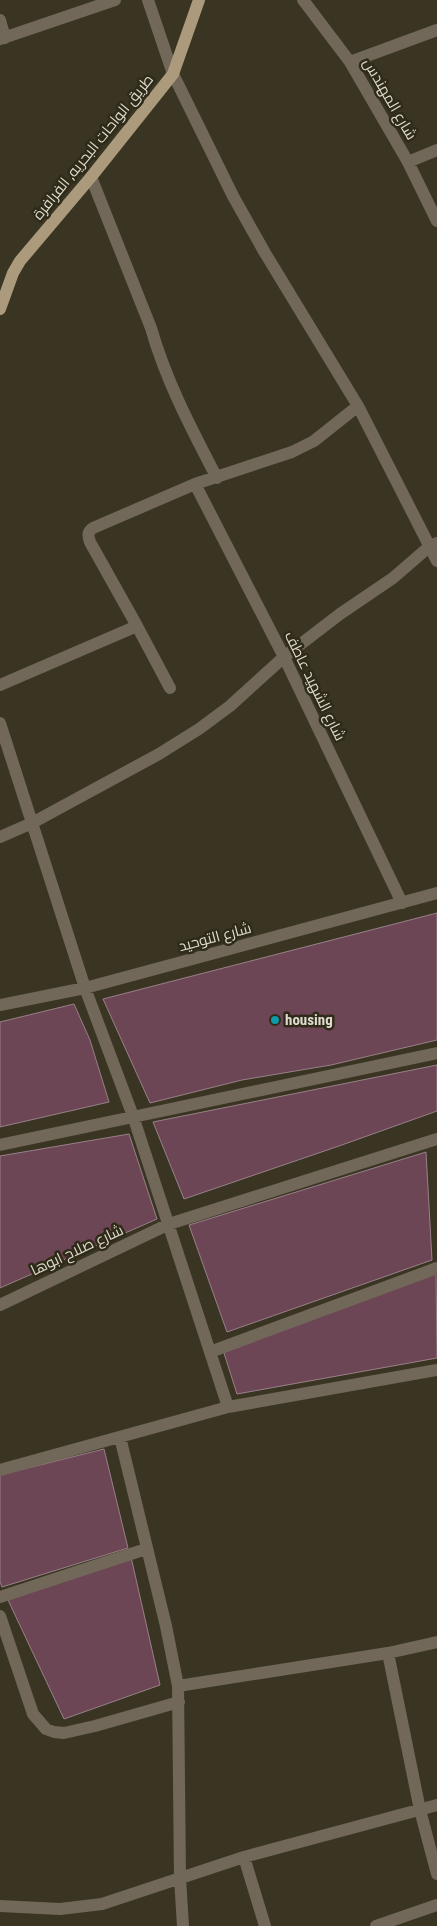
<svg xmlns="http://www.w3.org/2000/svg" width="437" height="1926" viewBox="0 0 437 1926" font-family="'Roboto Condensed',Cairo,sans-serif">
<style>
.building{fill:#6d4655;stroke:#988088}
.lines{fill:none;stroke-linecap:round;stroke-linejoin:round}
.minor{stroke:#716859;stroke-width:12}
.major{stroke:#ab9a7b;stroke-width:12}
.culture-dot{fill:#0f9aa8;stroke:#302b19;stroke-width:2}
.labels{text-anchor:middle;stroke-width:5;stroke-linejoin:round;paint-order:stroke}
.street-label{font-size:15px;fill:#dedbd0;stroke:#302b19}
.poi-label{font-size:15px;font-weight:bold;fill:#dedbd0;stroke:#302b19;text-anchor:start}
</style>
<rect width="100%" height="100%" fill="#3a3523"/>
<path class="building" d="M437 913V1040L331 1065 242 1080 150 1103 103 999Z
M74 1004 90 1040 109 1102 0 1127V1022Z
M437 1065V1111L339 1146 184 1199 153 1122Z
M129 1134 157 1219 0 1288V1156Z
M426 1152 432 1260 227 1332 189 1225Z
M436 1272 437 1358 237 1394 223 1350Z
M104 1449 128 1548 2 1587 0 1582V1475Z
M131 1557 160 1685 64 1719 8 1600Z"/>
<g class="lines">
<path class="minor" d="M148 0 173 74 233 196 265 253 358 406 437 561
M303 0 350 62 408 162 437 221
M0 20 5 38
M0 39 115 0
M350 62 437 30
M408 162 437 150
M91 177 151 328C166 381 192 430 217 478
M195 484 284 657 402 903
M137 626 170 688
M0 685 137 626 90 542C88 536 87 532 93 528L195 484 292 452 314 441 358 406
M0 723 85 988 133 1116 228 1407
M0 837 32 823 159 754 199 729 230 706 284 657 340 614 393 578 430 546 437 543
M0 1005 85 988 437 893
M0 1145 437 1053
M0 1305 169 1224 437 1139
M210 1352 437 1268
M120 1437 166 1626 178 1686 180 1878 183 1926
M0 1470 228 1407 437 1370
M0 1597 146 1549
M0 1616 33 1714 46 1729 54 1732 64 1733 95 1726 179 1702
M388 1653 420 1810 437 1874
M178 1686 388 1653 437 1642
M244 1857 265 1926
M0 1906 60 1909 102 1904 244 1857 437 1805
M376 1926 437 1905"/>
<path class="major" d="M0 309 13 273 20 261 91 177 173 74 199 0"/>
</g>
<circle class="culture-dot" cx="275" cy="1020" r="5"/>
<g class="labels">
<g class="street-label">
<text transform="translate(390 99) rotate(60)" y="5">شارع المهندس</text>
<text transform="translate(93 147) rotate(-51)" y="5">طريق الواحات البحريه, الفرافرة</text>
<text transform="translate(315 686) rotate(64)" y="5">شارع الشهيد عاطف</text>
<text transform="translate(215 937) rotate(-15)" y="5">شارع التوحيد</text>
<text transform="translate(77 1250) rotate(-25)" y="5">شارع صلاح ابوها</text>
</g>
<g class="poi-label">
<text x="285" y="1025">housing</text>
</g>
</g>
</svg>
